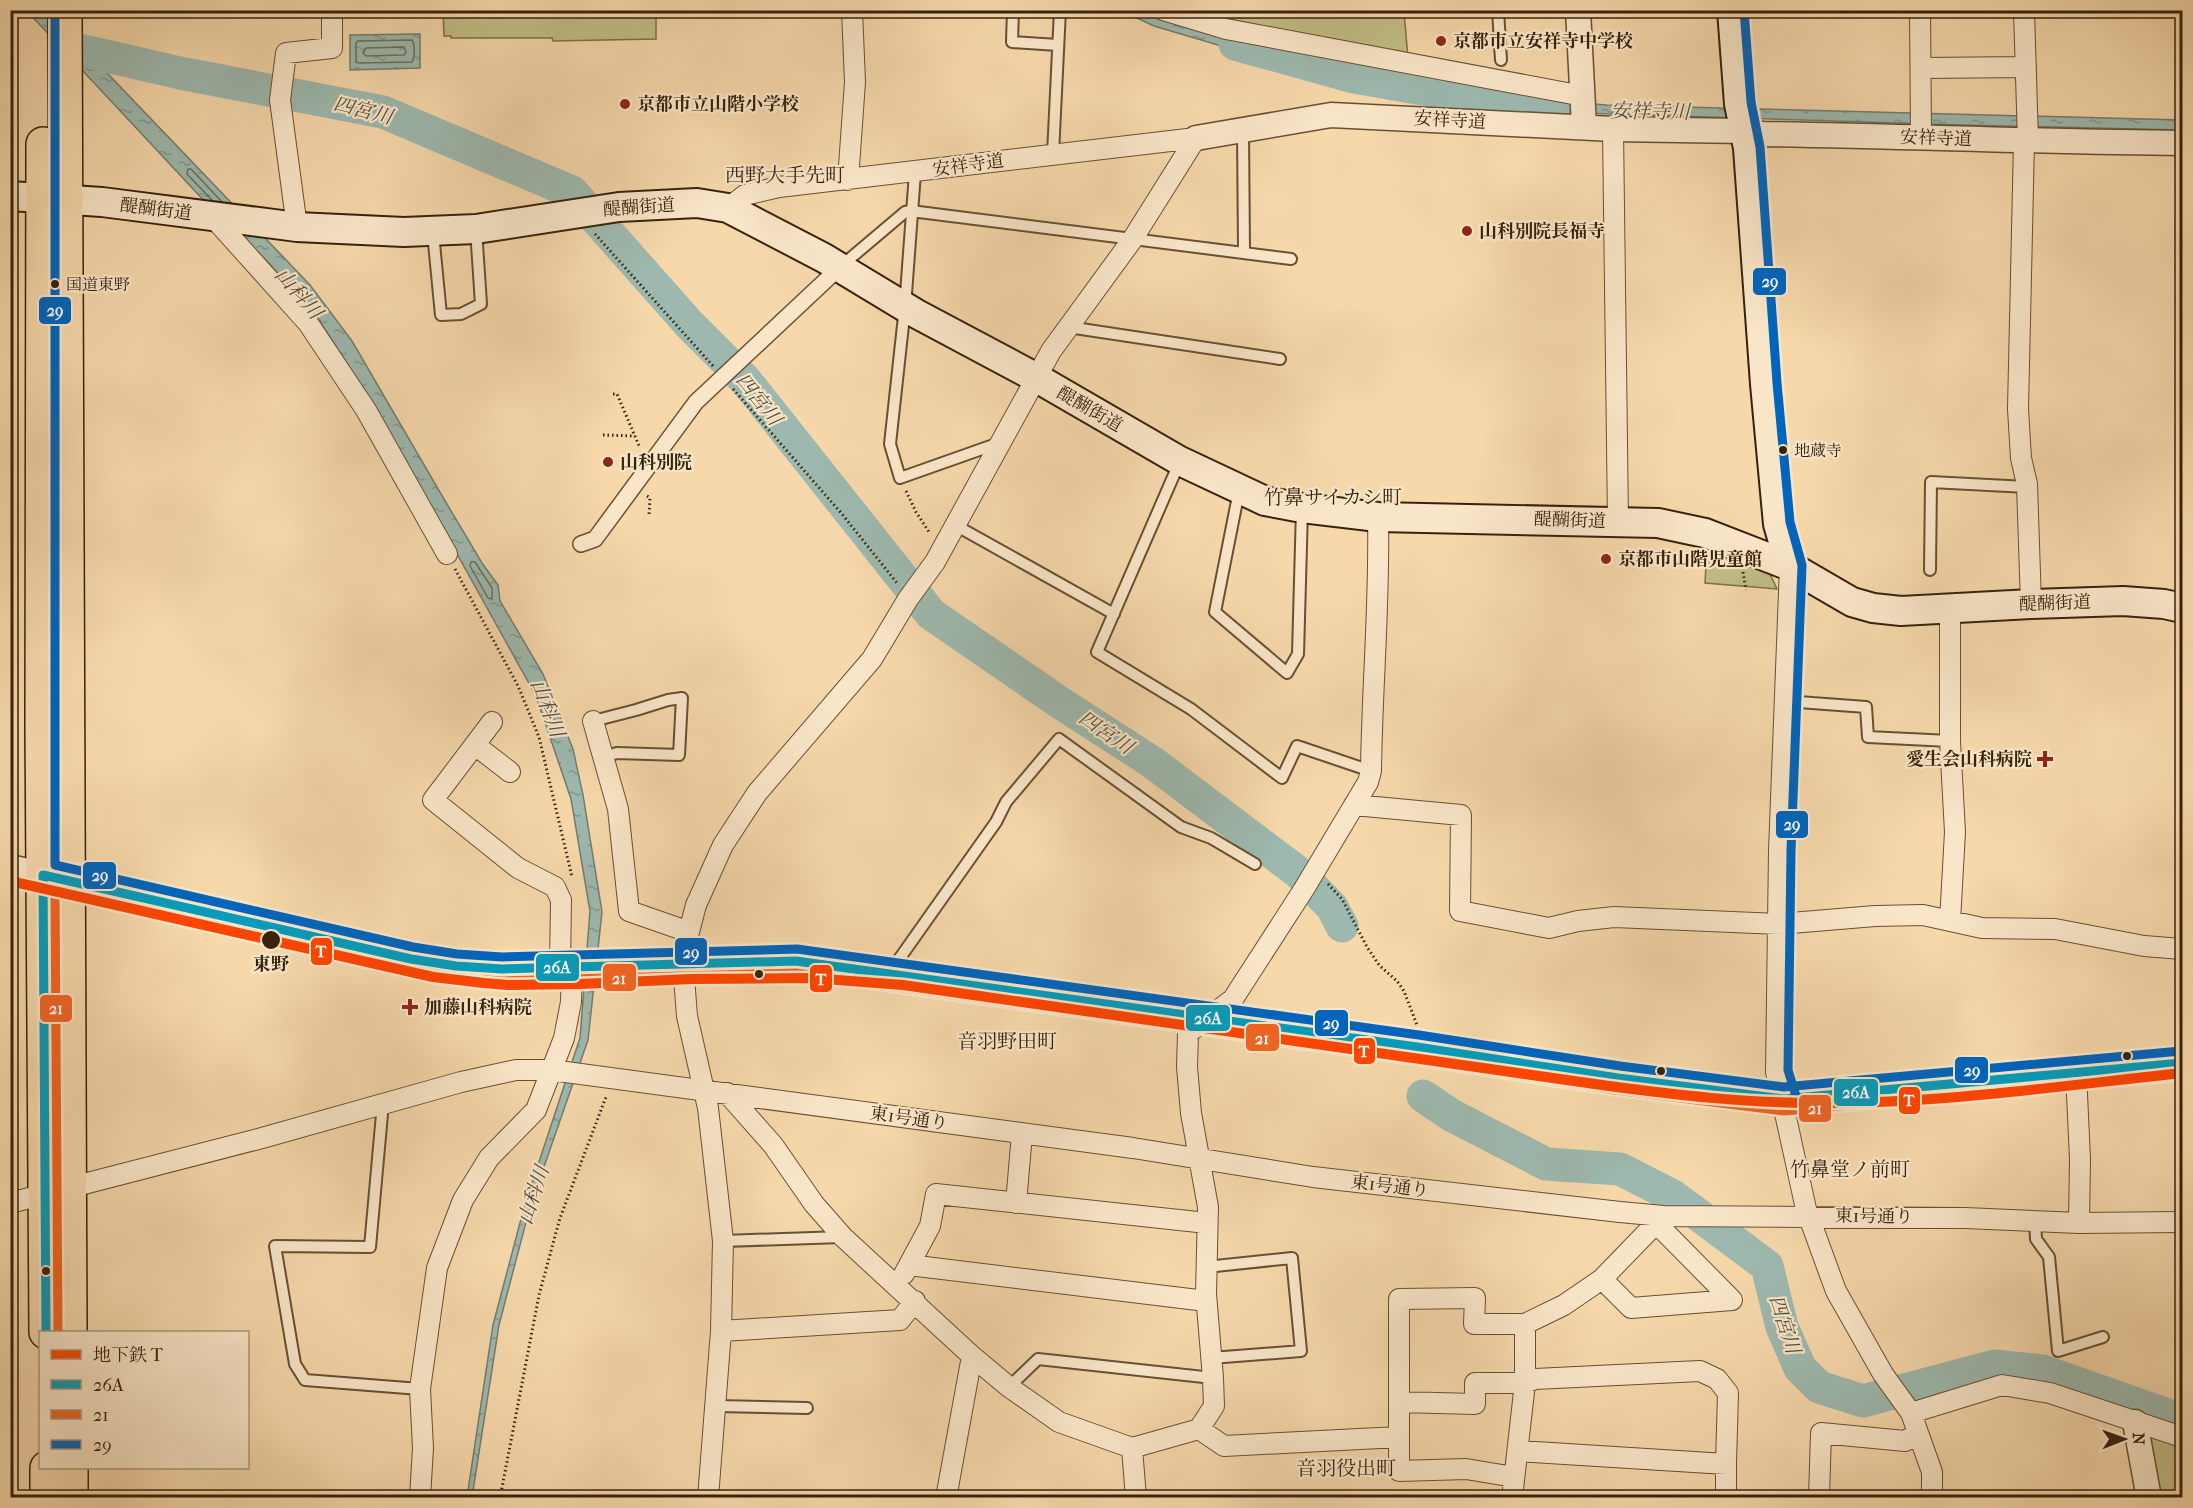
<svg xmlns="http://www.w3.org/2000/svg" width="2193" height="1508" viewBox="0 0 2193 1508" font-family="'IM FELL French Canon','Noto Serif JP',serif">
<style>
.green{fill:#c2bd85;stroke:#7c7048;stroke-width:1.5}
.water{fill:url(#water-ripples);stroke:#747d6e;stroke-width:1.5}
.lines{fill:none;stroke-linecap:round;stroke-linejoin:round}
.shore{stroke:#6a6e5e;stroke-width:1.5}
.river{stroke:#9db9af;stroke-width:33}
.service-casing{stroke:#675034;stroke-width:14}
.pedestrian-casing{stroke:#675034;stroke-width:18}
.minor-casing{stroke:#675034;stroke-width:22}
.tertiary-casing{stroke:#675034;stroke-width:27}
.secondary-casing{stroke:#37220c;stroke-width:32}
.trunk-casing{stroke:#37220c;stroke-width:36}
.path{stroke:#37220c;stroke-width:3;stroke-dasharray:1.5 3;stroke-linecap:butt}
.service{stroke:#f9e6c8;stroke-width:10}
.pedestrian{stroke:#f9e6c8;stroke-width:15}
.minor{stroke:#f9e6c8;stroke-width:20}
.tertiary{stroke:#f9e6c8;stroke-width:24}
.secondary{stroke:#f9e6c8;stroke-width:28}
.trunk{stroke:#f6d8ab;stroke-width:33}
.bus-1-casing{stroke:#f9e6c8;stroke-width:14}
.bus-2-casing{stroke:#f9e6c8;stroke-width:14}
.bus-3-casing{stroke:#f9e6c8;stroke-width:14}
.bus-1{stroke:#069cbb;stroke-width:9}
.bus-2{stroke:#f26522;stroke-width:9}
.bus-3{stroke:#0065bd;stroke-width:9}
.metro-1-casing{stroke:#f9e6c8;stroke-width:15}
.metro-1{stroke:#ff4500;stroke-width:10}
.poi-dot{fill:#8f2418;stroke:#f9e6c8;stroke-width:2}
.bus-dot{fill:#37220c;stroke:#f9e6c8;stroke-width:2}
.labels{text-anchor:middle;stroke-width:4.5;stroke-linejoin:round;paint-order:stroke}
.bus-label{font-size:16px;fill:#37220c;stroke:#f9e6c8;text-anchor:start}
.poi-label{font-size:18px;font-weight:bold;fill:#37220c;stroke:#f9e6c8;text-anchor:start}
.street-label{font-size:18px;fill:#37220c;stroke:#f9e6c8}
.stop-label{font-size:18px;font-weight:bold;fill:#37220c;stroke:#f9e6c8}
.water-label{font-size:20px;font-style:italic;fill:#564f3d;stroke:#f9e6c8}
.neighbourhood-label{font-size:20px;fill:#37220c;stroke:#f9e6c8}
.line-badge{stroke:#f9e6c8;stroke-width:2}
.badge-label{font-size:16px;text-anchor:middle;font-weight:bold;fill:#fff}
</style>
<defs>
<pattern id="water-ripples" width="26" height="14" patternUnits="userSpaceOnUse" patternTransform="scale(1.5)"><rect width="26" height="14" fill="#9db9af"/><path d="M2 4q2-2 4 0t4 0M15 11q2-2 4 0t4 0" fill="none" stroke="#81968d"/></pattern>
</defs>
<rect width="100%" height="100%" fill="#f6d8ab"/>
<filter id="stains"><feTurbulence type="fractalNoise" baseFrequency=".00333" numOctaves="4"/><feColorMatrix values="0 0 0 0 .2 0 0 0 0 .09 0 0 0 0 .02 0 0 0 .5 -.17"/></filter>
<radialGradient id="worn" r=".72"><stop offset=".6" stop-color="#630" stop-opacity="0"/><stop offset="1" stop-color="#630" stop-opacity=".3"/></radialGradient>
<path class="green" d="M397 11H656V39L553 41 552 38H451V36H444L443 12Z
M1216 11H1404L1408 58 1220 17Z
M1707 546 1768 570 1777 589 1705 583Z
M2135 1422 2182 1437V1497H2149Z"/>
<path class="water" d="M27 11H56L87 52 310 285 352 341 441 494 482 563 498 585 500 601 543 674 573 749 583 795 602 912 588 1040 530 1207 499 1325 472 1497H467L493 1325 525 1204 580 1038 590 911 571 799 536 696 377 410 319 320 268 262 208 205Z
M1122 11H1145L1167 19 1297 53 1416 77 1525 98 1606 105 2182 120V130L1961 125 1549 112 1390 77 1218 45 1154 26Z
M420 34V68L350 70V35Z"/>
<g class="lines">
<path class="shore" d="M412 40C415 44 415 57 412 62L359 63 356 62V43L358 41Z
M404 47 406 52 404 55 366 56 363 53 366 48Z
M212 200 187 174 188 169H191L222 202
M471 562H475L492 588V599L488 598 470 566Z"/>
<path class="river" d="M1235 44 1354 77 1532 108 1581 110
M80 50 180 73 383 112 572 192 690 325 746 381 931 614 1059 702 1152 762 1299 873 1332 907 1342 926
M1423 1096 1451 1115 1546 1164 1620 1169 1673 1196 1767 1266 1782 1327 1800 1368 1819 1387 1863 1401 1995 1366 2043 1371 2182 1420"/>
<g class="service-casing">
<path id="service" d="M1013 10 1012 42 1058 45
M1498 10 1501 60
M1243 130 1244 252
M1053 154 1060 10
M915 173 905 307 890 444 900 478 999 443
M433 233 441 315 461 314 481 304 476 229
M840 267 905 212 911 211 1291 259
M1068 327 1280 359
M1180 461 1097 652 1191 709 1282 778 1297 746 1371 771
M1239 491 1215 612 1287 673 1298 654 1302 509
M955 525 1114 614
M1930 570 1931 482 2027 487
M1785 701 1866 707 1868 737 1950 741
M593 721 636 710 668 700 682 698 679 755 617 753 603 757
M890 972 996 822 1006 802 1059 739 1181 827 1211 838 1255 864
M383 1103 370 1247 275 1246 295 1364 305 1380 420 1389
M2035 1221 2036 1239 2049 1257 2058 1351 2103 1337
M723 1241 842 1237
M1206 1267 1292 1258 1301 1351 1211 1358
M1009 1387 1038 1359 1213 1378
M717 1406 807 1408"/>
</g>
<g class="pedestrian-casing">
<path id="pedestrian" d="M581 544 595 539 696 402 840 267"/>
</g>
<g class="minor-casing">
<path id="minor" d="M1163 10 1226 29 1583 96
M1920 10 1921 137
M2024 10 2028 142
M1921 68 2026 67
M1613 129 1618 522
M2024 142 2018 409 2021 458 2027 484 2031 604
M848 180 855 82 852 10
M728 208 745 195 779 187 1196 138
M212 216 308 323 366 410 447 554
M297 227 280 100 286 53 332 48V10
M1790 566 1779 851 1776 1072 1806 1209 1836 1291 1883 1374 1911 1413 1932 1472V1498
M593 721 618 809 629 911 689 932
M492 722 433 800 518 868 555 887 561 900 560 968
M475 745 510 772
M1354 805 1461 815 1460 911 1549 928 1578 921 1614 917 1779 924 1875 916 1923 915 1982 928 2055 929 2144 946 2182 949
M1950 921 1955 832 1950 741V608
M2076 1073 2080 1159 2079 1223
M727 1093 773 1145 814 1204 843 1237 972 1356 1009 1387 1059 1422 1132 1448
M10 1203 262 1138 461 1082 516 1070H551L1133 1148 1313 1177 1620 1212 1663 1216 1965 1218 2079 1223 2182 1222
M1016 1203 1022 1134
M909 1265 930 1226 936 1194 1207 1223
M904 1274 909 1265 1206 1301
M1602 1279 1631 1308 1732 1300 1656 1223
M721 1331 900 1320 915 1301
M1399 1402 1475 1404V1383H1525L1535 1379 1700 1371 1717 1379 1728 1393 1726 1464
M1911 1413 2002 1385 2050 1393 2182 1437
M1199 1429 1224 1446 1399 1437
M1518 1451 1726 1464V1498
M1514 1477 1466 1469 1399 1471V1299L1475 1298 1474 1324H1525L1564 1305 1602 1279 1663 1216
M420 1498 423 1448 420 1389 437 1268 463 1200 489 1158 536 1110 564 1038 571 1002 572 967
M708 1498 721 1331 723 1241 708 1108 687 1016 683 964 689 932 696 905 723 845 757 793 872 659 908 599 935 562 1051 351 1132 240 1196 138
M946 1498 972 1356
M1136 1498 1132 1448 1199 1429 1214 1406 1213 1378 1206 1294 1208 1207 1191 1113 1187 1067 1188 1033 1233 999 1304 889 1368 782 1371 771C1372 686 1380 602 1378 517
M1512 1498 1525 1383V1324
M1819 1498 1821 1433 1905 1441 1918 1434"/>
</g>
<g class="tertiary-casing">
<path id="tertiary" d="M1578 10 1584 126
M1196 138 1331 115 1613 129 1744 131 1763 134C1903 136 2043 142 2182 143
M10 867 411 959 456 966 502 969 796 961 843 966 1417 1047 1618 1078 1784 1099 2182 1063
M2135 1422 2149 1498"/>
</g>
<g class="secondary-casing">
<path id="secondary" d="M1732 10 1739 104 1748 148 1765 384 1778 524 1790 566
M10 196 102 202 297 227 404 232 476 229 619 207 697 203 728 208 824 258 915 313 1035 377 1180 461 1265 501 1302 508 1378 517 1658 523 1705 533 1790 566 1852 602 1873 608 1901 611 2031 604 2123 601 2164 604 2182 608"/>
</g>
<g class="trunk-casing">
<path id="trunk" d="M65 10 70 1332
M43 144 42 724 46 1332
M47 1468V1498
M71 1468V1498"/>
</g>
<path class="path" d="M595 234 713 366
M733 389 842 514 897 583
M613 394H617L640 448
M603 435 635 436
M906 491 916 512 929 532
M647 496 650 498 649 515
M455 569 518 686 539 737 572 877
M1743 572 1746 590
M1328 884 1342 899 1367 947 1379 965 1397 981 1404 991 1417 1025
M500 1498 539 1295 560 1218 606 1097"/>
<use href="#service" class="service"/>
<use href="#pedestrian" class="pedestrian"/>
<use href="#minor" class="minor"/>
<use href="#tertiary" class="tertiary"/>
<use href="#secondary" class="secondary"/>
<use href="#trunk" class="trunk"/>
<g class="bus-1-casing">
<path id="bus-1" d="M46 1332 43 875 411 959 456 966 502 969 796 961 1417 1047 1618 1078 1784 1099 2182 1063"/>
</g>
<g class="bus-2-casing">
<path id="bus-2" d="M58 1332 55 890 408 971 455 978 502 981 796 973 1415 1059 1616 1090 1784 1111 2182 1075"/>
</g>
<g class="bus-3-casing">
<path id="bus-3" d="M55 10V865L413 947 457 954 502 957 797 949 1419 1035 1620 1066 1784 1087 2181 1051
M1744 10 1751 102 1760 147 1777 383 1790 522 1802 565 1791 851 1788 1070 1796 1096"/>
</g>
<use href="#bus-1" class="bus-1"/>
<use href="#bus-2" class="bus-2"/>
<use href="#bus-3" class="bus-3"/>
<g class="metro-1-casing">
<path id="metro-1" d="M10 881 433 977 484 983 508 985 579 984 692 979 811 978 903 985 1609 1086C1677 1095 1745 1103 1814 1103 1937 1104 2060 1086 2182 1073"/>
</g>
<use href="#metro-1" class="metro-1"/>
</g>
<g class="poi-dot">
<circle cx="1441" cy="41" r="6"/>
<circle cx="625" cy="104" r="6"/>
<circle cx="1467" cy="231" r="6"/>
<circle cx="608" cy="462" r="6"/>
<circle cx="1606" cy="559" r="6"/>
<path d="M2042 750h6v6h6v6h-6v6h-6v-6h-6v-6h6z"/>
<path d="M407 998h6v6h6v6h-6v6h-6v-6h-6v-6h6z"/>
</g>
<g class="bus-dot">
<circle cx="55" cy="284" r="5"/>
<circle cx="1783" cy="450" r="5"/>
<circle cx="271" cy="940" r="10"/>
<circle cx="759" cy="974" r="5"/>
<circle cx="2127" cy="1056" r="5"/>
<circle cx="1661" cy="1071" r="5"/>
<circle cx="46" cy="1271" r="5"/>
</g>
<g class="labels">
<g class="bus-label">
<text x="66" y="290">国道東野</text>
<text x="1794" y="456">地蔵寺</text>
</g>
<g class="poi-label">
<text x="1453" y="47">京都市立安祥寺中学校</text>
<text x="637" y="110">京都市立山階小学校</text>
<text x="1479" y="237">山科別院長福寺</text>
<text x="620" y="468">山科別院</text>
<text x="1618" y="565">京都市山階児童館</text>
<text x="2032" y="765" text-anchor="end">愛生会山科病院</text>
<text x="424" y="1013">加藤山科病院</text>
</g>
<g class="street-label">
<text transform="translate(1450 120) rotate(3)" y="6">安祥寺道</text>
<text transform="translate(1936 138) rotate(2)" y="6">安祥寺道</text>
<text transform="translate(968 165) rotate(-8)" y="6">安祥寺道</text>
<text transform="translate(639 207) rotate(-4)" y="6">醍醐街道</text>
<text transform="translate(156 209) rotate(7)" y="6">醍醐街道</text>
<text transform="translate(1090 409) rotate(30)" y="6">醍醐街道</text>
<text transform="translate(1570 520) rotate(2)" y="6">醍醐街道</text>
<text transform="translate(2055 603) rotate(-2)" y="6">醍醐街道</text>
<text transform="translate(909 1118) rotate(8)" y="6">東1号通り</text>
<text transform="translate(1390 1186) rotate(7)" y="6">東1号通り</text>
<text transform="translate(1874 1216) rotate(1)" y="6">東1号通り</text>
</g>
<g class="stop-label">
<text x="271" y="970">東野</text>
</g>
<g class="water-label">
<text transform="translate(363 110) rotate(14)" y="7">四宮川</text>
<text transform="translate(1650 111) rotate(1)" y="7">安祥寺川</text>
<text transform="translate(299 293) rotate(49)" y="7">山科川</text>
<text transform="translate(759 399) rotate(51)" y="7">四宮川</text>
<text transform="translate(548 708) rotate(69)" y="7">山科川</text>
<text transform="translate(1106 732) rotate(34)" y="7">四宮川</text>
<text transform="translate(533 1195) rotate(-72)" y="7">山科川</text>
<text transform="translate(1785 1324) rotate(72)" y="7">四宮川</text>
</g>
<g class="neighbourhood-label">
<text x="785" y="182">西野大手先町</text>
<text x="1333" y="504">竹鼻サイカシ町</text>
<text x="1007" y="1048">音羽野田町</text>
<text x="1850" y="1176">竹鼻堂ノ前町</text>
<text x="1346" y="1475">音羽役出町</text>
</g>
</g>
<g class="line-badge">
<rect x="1752" y="267" width="35" height="29" rx="6" fill="#0065bd"/>
<rect x="38" y="296" width="34" height="29" rx="6" fill="#0065bd"/>
<rect x="1775" y="810" width="34" height="29" rx="6" fill="#0065bd"/>
<rect x="82" y="861" width="35" height="29" rx="6" fill="#0065bd"/>
<rect x="310" y="937" width="23" height="29" rx="6" fill="#ff4500"/>
<rect x="674" y="937" width="34" height="29" rx="6" fill="#0065bd"/>
<rect x="535" y="953" width="45" height="29" rx="6" fill="#069cbb"/>
<rect x="602" y="963" width="35" height="29" rx="6" fill="#f26522"/>
<rect x="809" y="964" width="24" height="29" rx="6" fill="#ff4500"/>
<rect x="39" y="994" width="34" height="29" rx="6" fill="#f26522"/>
<rect x="1185" y="1004" width="46" height="28" rx="6" fill="#069cbb"/>
<rect x="1314" y="1009" width="35" height="28" rx="6" fill="#0065bd"/>
<rect x="1245" y="1023" width="35" height="29" rx="6" fill="#f26522"/>
<rect x="1353" y="1037" width="23" height="28" rx="6" fill="#ff4500"/>
<rect x="1954" y="1056" width="35" height="28" rx="6" fill="#0065bd"/>
<rect x="1833" y="1078" width="46" height="29" rx="6" fill="#069cbb"/>
<rect x="1898" y="1086" width="23" height="29" rx="6" fill="#ff4500"/>
<rect x="1798" y="1094" width="34" height="29" rx="6" fill="#f26522"/>
</g>
<g class="badge-label">
<text x="1770" y="287">29</text>
<text x="55" y="316">29</text>
<text x="1792" y="830">29</text>
<text x="100" y="881">29</text>
<text x="321" y="957">T</text>
<text x="691" y="958">29</text>
<text x="557" y="973">26A</text>
<text x="619" y="984">21</text>
<text x="821" y="985">T</text>
<text x="56" y="1014">21</text>
<text x="1208" y="1024">26A</text>
<text x="1331" y="1029">29</text>
<text x="1262" y="1044">21</text>
<text x="1364" y="1057">T</text>
<text x="1972" y="1076">29</text>
<text x="1856" y="1098">26A</text>
<text x="1909" y="1106">T</text>
<text x="1815" y="1114">21</text>
</g>
<rect width="2193" height="1508" fill="none" stroke="#f6d8ab" stroke-width="36"/>
<rect x="12" y="12" width="2169" height="1484" fill="none" stroke="#37220c" stroke-width="3"/>
<rect x="18" y="18" width="2157" height="1472" fill="none" stroke="#37220c" stroke-width="1.5"/>
<rect x="39" y="1331" width="210" height="138" fill="#f9e6c8" stroke="#ab987d" stroke-width="1.5"/>
<rect x="51" y="1350" width="30" height="9" fill="#ff4500" stroke="#ab987d" stroke-width="1.5"/>
<text x="93" y="1361" font-size="18" fill="#37220c">地下鉄 T</text>
<rect x="51" y="1380" width="30" height="9" fill="#069cbb" stroke="#ab987d" stroke-width="1.5"/>
<text x="93" y="1391" font-size="18" fill="#37220c">26A</text>
<rect x="51" y="1410" width="30" height="9" fill="#f26522" stroke="#ab987d" stroke-width="1.5"/>
<text x="93" y="1421" font-size="18" fill="#37220c">21</text>
<rect x="51" y="1440" width="30" height="9" fill="#0065bd" stroke="#ab987d" stroke-width="1.5"/>
<text x="93" y="1451" font-size="18" fill="#37220c">29</text>
<g transform="translate(2124 1439) rotate(89)" stroke="#f9e6c8" stroke-width="4.5" paint-order="stroke">
<path d="M0-4.5L10 22L0 15L-10 22Z" fill="#37220c"/>
<text y="-9" font-size="16" font-weight="bold" text-anchor="middle" fill="#37220c">N</text>
</g>
<rect width="100%" height="100%" filter="url(#stains)"/>
<rect width="100%" height="100%" fill="url(#worn)"/>
</svg>
